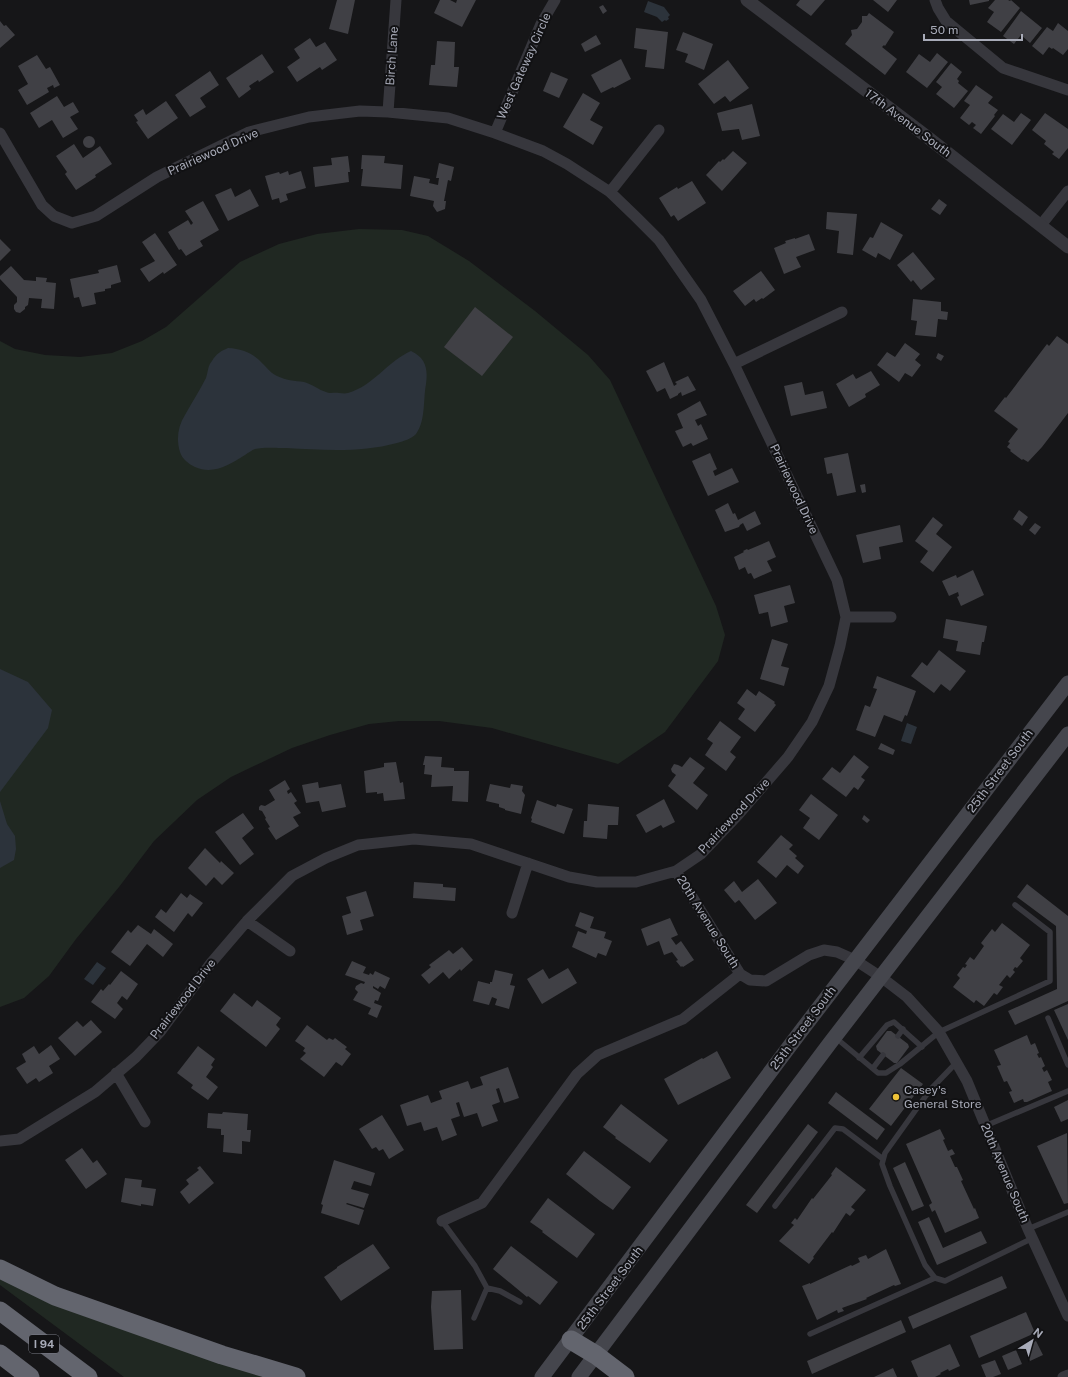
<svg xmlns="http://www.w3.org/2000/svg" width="1068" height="1377" viewBox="0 0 1068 1377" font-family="'Public Sans',sans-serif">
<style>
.green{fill:#202822}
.water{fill:#2c333b}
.building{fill:#404045}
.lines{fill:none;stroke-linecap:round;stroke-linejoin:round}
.service{stroke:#37373d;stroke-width:5.5}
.minor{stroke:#37373d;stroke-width:11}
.tertiary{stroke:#37373d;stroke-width:13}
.secondary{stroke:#45464d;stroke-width:15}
.motorway{stroke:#63656e;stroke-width:19}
.poi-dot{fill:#eec238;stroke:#111113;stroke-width:1.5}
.labels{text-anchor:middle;stroke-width:4;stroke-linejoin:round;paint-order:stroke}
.shield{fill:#111113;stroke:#7b7d86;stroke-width:1}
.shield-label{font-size:11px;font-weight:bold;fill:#a8abb8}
.street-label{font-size:12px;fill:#a8abb8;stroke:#111113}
.poi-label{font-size:12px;fill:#a8abb8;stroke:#111113;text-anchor:start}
</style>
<rect width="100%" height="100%" fill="#161618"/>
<path class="green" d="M359 229 402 230 428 236 469 261 535 311 588 355 610 380 716 606 725 635 718 661 665 732 618 764 492 728 439 721H399L369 724 330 735 292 748 231 777 197 800 154 841 119 887 76 939 49 976 24 998 0 1007V341L15 349 45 355 80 357 112 353 142 341 166 327 240 262 279 244 317 234Z
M0 1275 281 1377H124L0 1285Z"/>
<path class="water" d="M648 1 664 7 670 15 668 17 669 19 666 21 665 20 662 22 657 17 644 12Z
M228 348C243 349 253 353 263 364 267 368 272 374 277 376 285 380 295 381 304 382 312 384 319 390 326 392 330 394 335 392 339 393 342 393 344 394 348 393 373 386 388 361 411 351 426 358 428 369 426 384 423 399 426 420 416 434 411 439 404 441 397 443 360 453 323 450 286 448 278 448 263 447 255 449 252 450 248 453 245 455 229 465 213 475 195 467 189 464 182 459 180 452 176 439 178 426 185 415 192 402 200 390 206 378 208 372 208 365 212 361 216 354 221 351 228 348Z
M0 669 28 682 52 710 48 728 0 792Z
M907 723 917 727 911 744 901 741Z
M0 801 7 824 15 836 16 849 14 860 0 868Z
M97 962 106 968 93 985 84 979Z"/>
<path class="building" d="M337 0H355L348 34 329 29Z
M440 0H450L456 3 457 0H476L462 27 434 13Z
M800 0H825L811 16 796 5Z
M873 0H897L888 12Z
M969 0H989V1L970 5Z
M995 0H1008L1010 1 1011 0 1020 8 1001 32 987 22 994 12 988 8Z
M603 5 607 11 603 14 599 7Z
M1021 11 1042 28 1030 43 1021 35 1014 44 1003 36Z
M869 13 894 32 885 46 884 45 882 47 897 59 885 75 845 44 852 35 851 30 857 29 862 22V16H867Z
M0 21 4 26 6 25 15 35 0 48Z
M1058 23 1068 31V49L1063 55 1053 48 1052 49 1049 47 1043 55 1032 46 1047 27 1053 31Z
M636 28 668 32 664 69 645 67 647 50 634 48Z
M683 32 713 44 704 70 685 62 688 54 676 50Z
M596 35 601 44 585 52 581 44Z
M310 38 316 47 325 42 337 60 322 70 320 67 297 82 287 67 300 58 294 49Z
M437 41 455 42 454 67H459L457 87 429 85 431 65H435Z
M937 53 948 62 927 88 906 72 919 54 930 62Z
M262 54 274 72 259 82 258 80 249 86 251 89 239 98 226 78Z
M37 55 46 69 50 67 60 85 54 88 53 85 47 88 49 92 27 105 18 90 28 84 18 66Z
M621 59 631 79 614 88 613 87 601 93 591 75Z
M728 60 749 88 730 102 725 96 714 104 698 84Z
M951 63 962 72 957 79 959 81 958 83 968 91 954 108 936 94 942 87 936 82Z
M210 71 219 85 200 98 206 107 190 117 175 95Z
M551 72 568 79 559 98 543 91Z
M976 85 993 97 988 103 998 110 994 115 995 116 981 134 973 128 976 125 972 122 969 125 960 118 970 105 964 101Z
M583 93 600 103 590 120 603 127 593 145 563 127Z
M57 96 64 107 73 102 79 112 70 117 78 129 63 138 52 120 39 128 30 113Z
M166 101 178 118 148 139 136 122 138 121 134 115 143 109 146 115Z
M752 104 760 136 742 140 739 129 722 131 717 113Z
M1021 113 1031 120 1012 145 991 129 1003 114 1014 122Z
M1045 113 1068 129V148L1059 159 1052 154 1054 152 1044 144 1046 141 1032 130Z
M83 142a6 6 0 1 1 12 0a6 6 0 1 1-12 0Z
M74 144 83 158 100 146 112 164 95 175 96 177 76 190 65 174 67 172 56 156Z
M733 151 747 163 722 191 706 175 719 161 720 162 723 159 724 160Z
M362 155 385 156 384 163 403 165 401 189 361 186 363 169H361Z
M348 156 350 172H348L349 182 315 187 313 167 332 165 331 158Z
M439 163 454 167 451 181 448 180 444 201H446L445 209 437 212 433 206 434 201 410 196 414 176 430 179 429 183 438 185 439 178H436Z
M288 171 289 175 301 171 306 188 286 194 288 200 280 203 279 198 272 200 265 176 279 172 280 174Z
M692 181 706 203 678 221 674 215 671 217 659 198 677 187 678 189Z
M231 188 235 197 250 189 259 206 228 221 215 195Z
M939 199 947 205 940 215 931 209Z
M203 201 219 230 200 241 203 246 186 256 181 249 179 250 168 232 188 220 191 225 193 223 185 211Z
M827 212 857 214 853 255 837 253 839 231 826 229Z
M881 222 903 235 890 260 878 253 876 258 862 250 870 237 873 238Z
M155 233 177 265 164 274 163 272 149 282 140 269 155 261 142 242Z
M809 234 815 250 796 257 801 267 784 274 774 248 786 243 785 241 795 238V239Z
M0 239 11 250 0 261Z
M913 252 935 279 921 290 913 280 911 282 897 265Z
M117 265 121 282 111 285V288L105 289V291L94 293 96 304 82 307 79 297 74 298 70 279 99 273 98 270Z
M11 266 24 280 36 281V277L47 278 46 282 56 283 54 309 41 308 42 299 29 298 28 305 25 307V309L20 313 16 312 14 309V305L17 302V297L0 279V276Z
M761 271 775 290 763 299 762 298 756 302 754 299 745 306 733 291Z
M913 299 941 302V311L948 312 947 320 938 319 936 337 915 335 917 321 911 320Z
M475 307 513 337 482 376 444 347Z
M1057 336 1068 344V413L1042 447 1028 462 1023 459 1022 460 1010 451 1011 450 1007 447 1010 443 1008 442 1018 429 994 411 1005 397 1006 398 1047 344 1049 346Z
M905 343 920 354 915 360 921 365 912 377 905 373 899 382 877 365 887 352 895 357Z
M938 353 944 356 941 361 936 358Z
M664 362 674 386 677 384 675 382 688 376 696 390 682 396 681 392 678 394V395L670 399 665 388 657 392 646 371Z
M871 371 880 385 865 394 866 397 849 407 836 384 853 374 856 379Z
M802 382 805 395 823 391 827 408 791 416 784 386Z
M700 401 707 415 695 420 698 426 701 424 708 439 693 446 691 443 683 447 675 431 683 428 677 414Z
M710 453 717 469 713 471 715 476 732 468 739 482 708 496 692 461Z
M848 453 856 492 837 496 832 473 827 474 824 458Z
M865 484 866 492 862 493 860 485Z
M728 503 733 514 735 513 738 520 755 511 761 524 747 531 743 523 740 525 739 527 725 532 715 510Z
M1019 510 1028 517 1022 526 1013 519Z
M933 517 943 525 936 534 952 547 933 572 920 562 928 551 915 541Z
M1035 523 1041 527 1035 535 1029 530Z
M900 525 903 542 879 547 881 559 863 563 856 535Z
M769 541 776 557 767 561 772 571 754 579 751 573 748 574 745 567 739 570 734 557 744 552 743 551 747 549 748 550Z
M973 570 984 595 961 606 957 597 959 596 958 592 949 596 942 581 956 575 957 578Z
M790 585 795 603 784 606 788 622 771 627 768 612 759 614 754 595Z
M946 619 987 626 984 642H982L980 655 956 651 958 641 943 638Z
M772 639 788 644 781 666 789 668 784 686 760 679Z
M939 650 966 671 950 691 941 684 934 693 911 676 922 662 927 666Z
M877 676 916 691 907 716 905 715 902 722 884 715 875 737 856 730 865 705 870 707 877 689 873 688Z
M747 689 756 696 759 691 775 702 774 703 776 705 755 732 738 719 745 709 737 703Z
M720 721 741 737 730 752 736 757 726 771 705 755 713 743 707 739Z
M881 743 895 750 893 755 878 749Z
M854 755 869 767 861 777 865 780 858 790 854 787 846 797 822 779 832 767 840 773Z
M425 756 442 757 441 767 454 768V771H469L468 802 452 801 453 786 431 787 432 775 424 774 425 765H423Z
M690 757 705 768 693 783 708 795 697 810 668 786 676 775 672 772 671 769 674 764 678 765 682 767Z
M396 762 400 783 403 782 405 799 384 801 383 793 377 794V792L366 793 364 771 384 767V763Z
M285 780 290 789 287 791 288 794 291 792 297 801 294 803 301 813 293 817 299 826 276 840 268 828 270 827 265 819 266 818 262 811 259 810V807L261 805 265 806 275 800 269 790Z
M318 782 319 788 341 784 346 807 322 812 319 801 306 803 302 785Z
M490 784 510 788 511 784 523 786 522 791 525 795 521 814 505 810V809L499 807V804L486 801Z
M811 794 838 815 819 840 803 828 810 818 799 810Z
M664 799 675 822 663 828 661 825 646 833 636 815Z
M537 800 556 807 557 804 573 809 564 834 531 822 532 819 531 818Z
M588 804 619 807 618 825H608L607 839 583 837 584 821H587Z
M243 813 254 828 242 838 254 854 240 865 215 832Z
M864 815 870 820 867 823 862 819Z
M781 835 793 845 789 849 797 856 795 858 804 866 798 874 787 865 776 878 757 862Z
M205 848 220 863 221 861 234 873 222 885 214 877 206 886 188 868Z
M758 879 777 903 755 920 739 900 735 903 724 890 734 881 742 892Z
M414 882 443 884V887L456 888 455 901 413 898Z
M1027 884 1068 916V1001L1015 1025 1008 1011 1057 989 1056 926 1017 897Z
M366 891 374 916 360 920 363 930 347 935 342 916 351 913 346 897Z
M181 893 187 898 190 894 203 903 192 917 188 913 174 932 155 917 161 909 166 913Z
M580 912 594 917 590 928 606 932 604 938 612 941 606 956 598 953 596 958 572 947 578 931 586 934 587 931 575 926Z
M670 918 678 935 671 938 676 945 681 941 694 960 683 967 682 966 681 967 676 961 678 960 672 952 664 955 659 941 647 946 641 929Z
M1002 923 1030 945 1020 958 1023 961 1017 968 1015 967 1013 970 1015 972 1010 978 1007 975 999 985 1003 987 997 995 994 993 984 1006 976 1000 974 1003 953 987 960 978 957 975 963 967 965 968 967 965 965 964 970 957 974 960 984 946 981 943 992 929 995 932Z
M138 925 151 934 154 929 173 944 163 957 147 944 130 966 111 952 128 930 131 933Z
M462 947 473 960 461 971 460 969 449 979 443 972 429 984 421 975 431 967 429 965 449 950 453 954Z
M352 961 366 967 363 973 369 975 370 973 373 975 375 971 390 978 385 989 380 986 378 989 373 986V988L381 993 378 1001 375 1000 374 1003 382 1006 377 1018 368 1014 371 1008 353 1000 358 992 355 989 356 986 361 983 364 984 365 982 345 975Z
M568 968 577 983 542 1004 527 979 543 969 549 979Z
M495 970 513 974 510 985 515 986 509 1009 495 1005 497 999 492 997 489 1005 473 1001 478 981 490 984V982H492Z
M121 971 138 984 127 1000 122 996 117 1003 123 1009 115 1019 91 1002 101 989 103 991 109 984 110 985Z
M234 993 252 1007 257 1000 281 1018 276 1025 280 1029 266 1047 220 1011Z
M1068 1004V1040L1054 1010Z
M91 1020 102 1032 75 1056 58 1038 77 1021 83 1027Z
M307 1025 327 1040 329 1038 333 1040 335 1038 347 1047 345 1049 351 1054 342 1066 336 1062 324 1077 300 1059 306 1053 303 1051 305 1048 295 1041Z
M887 1031H891L908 1044 909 1047 897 1063H894L877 1050 876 1046Z
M1027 1035 1031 1045 1035 1043 1039 1053 1037 1054 1039 1058 1041 1057 1045 1066 1042 1068 1044 1072 1047 1070 1052 1080 1048 1082 1052 1091 1027 1102H1024L1023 1099 1014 1103 1009 1092 1012 1091 1007 1081 1004 1082 997 1066 1001 1065 994 1050Z
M51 1045 60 1059 49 1066 53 1073 39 1082 36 1078 27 1084 16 1068 26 1062 22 1054 34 1046 39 1054Z
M198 1046 215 1059 211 1065 213 1067 206 1077 218 1087 208 1100 191 1088 193 1085 177 1073Z
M717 1051 731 1078 678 1105 664 1079 702 1058 703 1059Z
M508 1067 519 1098 504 1103 499 1088 496 1089 500 1102 492 1105 498 1121 482 1127 477 1113 464 1117 459 1102 456 1103 460 1116 451 1119 457 1135 442 1141 437 1127 424 1131 421 1122 407 1126 400 1105 428 1095 431 1103 442 1099 439 1091 468 1081 471 1089 483 1085 480 1077Z
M901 1068 923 1084 891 1126 869 1109Z
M836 1092 885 1129 877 1140 828 1103Z
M1068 1100V1119L1061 1122 1054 1107Z
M621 1104 668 1140 650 1163 615 1138 616 1137 603 1127Z
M223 1112 248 1114 247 1130H251L250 1142 242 1141V1154L223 1152 224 1135H221V1129L207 1128 208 1113 222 1114Z
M382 1115 404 1150 389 1159 383 1149 379 1151 376 1147 372 1149 359 1129Z
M808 1124 818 1132 757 1213 746 1205Z
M940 1129 945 1139 943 1140 948 1151 952 1149 955 1154 950 1156 955 1167H957L963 1180 961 1181 974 1209 975 1208 979 1218 945 1233 935 1210 932 1212 929 1205 932 1203 906 1144Z
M1067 1133 1068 1203 1064 1204 1037 1146Z
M82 1148 93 1163 97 1160 107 1174 86 1189 65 1160Z
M584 1151 631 1187 613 1210 600 1201 566 1174Z
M334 1160 375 1173 371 1186 354 1181 351 1189 369 1194 364 1208 347 1203 346 1204 364 1210 359 1225 321 1213 323 1205 321 1204Z
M905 1162 924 1206 912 1211 893 1168Z
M200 1166 214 1183 189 1204 180 1192 189 1184 186 1180 199 1170 197 1168Z
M836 1167 866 1190 851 1207 855 1210 850 1216 846 1213 833 1233 832 1232 813 1257 814 1258 809 1264 779 1241 794 1225 791 1223 795 1218 797 1220 812 1198 813 1199 832 1175 831 1174Z
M125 1178 142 1180 141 1187 156 1189 153 1206 141 1204V1206L121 1202Z
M548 1198 595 1234 577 1258 542 1232 543 1231 530 1222Z
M929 1217 943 1248 981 1231 987 1243 937 1265 918 1222Z
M373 1244 390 1268 341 1301 324 1277 337 1268V1267Z
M511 1246 558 1282 540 1305 528 1296 527 1297 493 1269Z
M886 1249 901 1284 895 1286 894 1285 866 1298 867 1299 842 1308 844 1311 838 1313 837 1310 817 1320 802 1286 810 1283V1284L851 1265 852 1266 860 1262 858 1258 866 1255 868 1259Z
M1002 1276 1007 1288 913 1329 908 1317Z
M461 1290 463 1349 434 1350 431 1307 432 1291Z
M1026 1312 1035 1333 979 1358 970 1336Z
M901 1320 906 1332 812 1374 807 1361Z
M1036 1341 1043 1355 1030 1361 1023 1347Z
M950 1344 960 1366 949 1371 948 1369 940 1373 941 1374 935 1377H918L911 1361Z
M1016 1350 1022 1364 1008 1370 1002 1356Z
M995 1360 1001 1374 993 1377H986L981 1365Z
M893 1368 897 1377H874Z"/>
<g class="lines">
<path class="service" d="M1048 1018 1068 1065
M898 1036 903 1029
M836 1038 878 1073H886L900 1064 939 1032 1050 981V932L1015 905
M859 1058 887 1025 894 1022 922 1047
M956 1063 930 1090 885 1153 882 1164 890 1186 925 1265 935 1278 945 1281 1033 1238
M873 1068 883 1055
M985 1126 1068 1091
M775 1206 835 1128 843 1129 883 1159
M442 1221 475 1266 487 1288 474 1318
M1028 1229 1068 1212
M487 1288 500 1291 520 1302
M810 1334 935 1278"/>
<path class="minor" d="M935 0 938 8 946 21 1003 68 1068 90
M388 112 396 0
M0 133 42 205 54 216 72 223 96 216 157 177 249 132 309 117 360 111 388 112 448 118 495 133 543 151 567 164 610 192 636 217 659 240 701 300 734 364 837 580 846 617 840 646 829 686 812 722 788 757 738 815 701 854 676 871 636 882H597L569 877 471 844 414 839 358 845 326 858 292 876 247 921 211 963 160 1032 136 1057 95 1092 19 1139 0 1141
M495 133 541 24 555 0
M610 192 659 130
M1041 225 1068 191
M734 364 842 312
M846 617H891
M676 871 740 974 750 980 766 981 809 955 824 950 837 952 855 960 881 977 907 997 939 1032 967 1081 1028 1229 1068 1316
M512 913 528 863
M247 921 290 951
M116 1073 145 1122
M442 1221 482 1203 577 1074 598 1055 683 1019 740 974
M1063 1377 1068 1375"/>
<path class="tertiary" d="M747 0 926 136 1068 247"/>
<path class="secondary" d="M542 1377 801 1031 1068 683
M579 1377 830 1043 1068 734"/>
<path class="motorway" d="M0 1269 55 1296 222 1355 296 1377
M0 1311 88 1377
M571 1340 596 1355 625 1377
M0 1354 30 1377"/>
</g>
<circle class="poi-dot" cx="896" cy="1097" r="4"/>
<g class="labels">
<rect class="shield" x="29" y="1335" width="30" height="18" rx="3"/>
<g class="shield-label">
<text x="44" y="1348">I 94</text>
</g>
<g class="street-label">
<text transform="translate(392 56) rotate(-86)" y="4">Birch Lane</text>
<text transform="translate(524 66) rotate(-66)" y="4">West Gateway Circle</text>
<text transform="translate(908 123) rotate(37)" y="4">17th Avenue South</text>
<text transform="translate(213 152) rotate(-24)" y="4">Prairiewood Drive</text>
<text transform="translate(794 489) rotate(65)" y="4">Prairiewood Drive</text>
<text transform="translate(1000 771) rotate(-53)" y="4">25th Street South</text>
<text transform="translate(734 816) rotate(-47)" y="4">Prairiewood Drive</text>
<text transform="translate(708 922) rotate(58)" y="4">20th Avenue South</text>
<text transform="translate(183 999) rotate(-52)" y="4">Prairiewood Drive</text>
<text transform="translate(803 1028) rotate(-53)" y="4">25th Street South</text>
<text transform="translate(1005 1173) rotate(67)" y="4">20th Avenue South</text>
<text transform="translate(610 1288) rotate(-53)" y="4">25th Street South</text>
</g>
<g class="poi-label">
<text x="904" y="1094">Casey's<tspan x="904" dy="14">General Store</tspan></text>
</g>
</g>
<g transform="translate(1032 1341) rotate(37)" stroke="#111113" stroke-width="3" paint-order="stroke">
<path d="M0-3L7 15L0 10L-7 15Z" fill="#a8abb8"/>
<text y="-6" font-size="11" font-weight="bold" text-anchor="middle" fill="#a8abb8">N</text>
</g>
<path d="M924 34v6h98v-6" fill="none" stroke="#a8abb8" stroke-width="2"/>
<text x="930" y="34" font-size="12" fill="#a8abb8" stroke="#111113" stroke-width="3" paint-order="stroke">50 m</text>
</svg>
